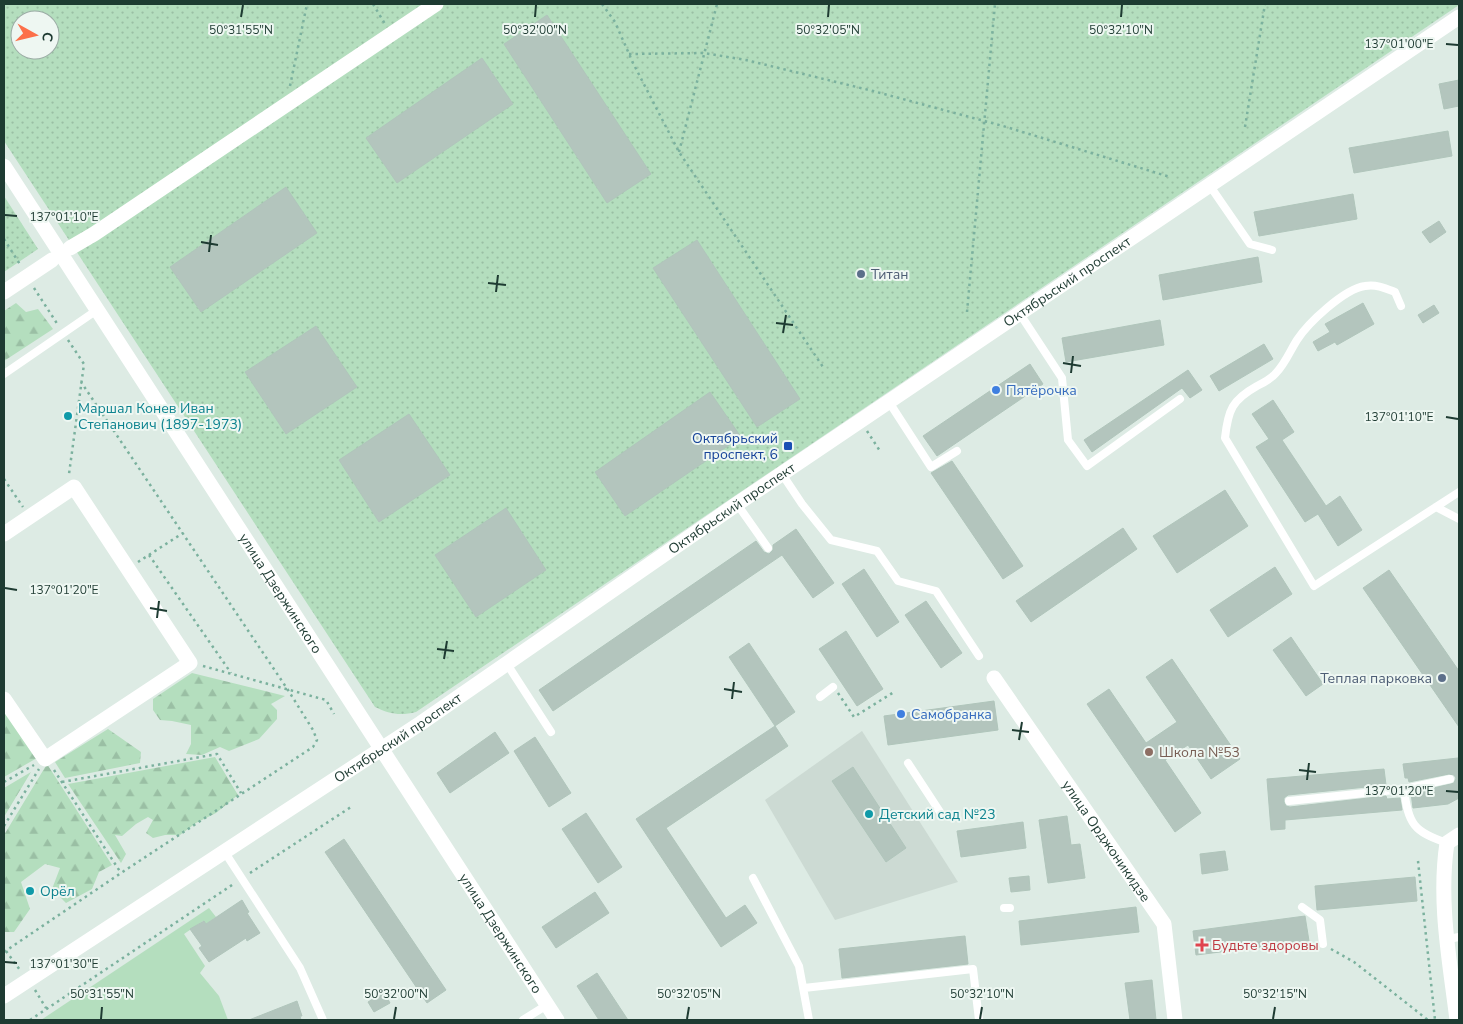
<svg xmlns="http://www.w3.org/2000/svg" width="1463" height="1024" viewBox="0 0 1463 1024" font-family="'Nunito Sans',sans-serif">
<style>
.built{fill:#ccdad3}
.grass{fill:#b4debe}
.forest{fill:url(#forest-firs)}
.park{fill:url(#park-dots);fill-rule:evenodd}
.building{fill:#b3c5bd;stroke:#b0c5bb}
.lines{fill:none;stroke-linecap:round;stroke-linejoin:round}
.path{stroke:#7bb19e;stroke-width:2.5;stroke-dasharray:2.5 4;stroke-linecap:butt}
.lane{stroke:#fff;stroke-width:8}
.street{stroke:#fff;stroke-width:15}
.secondary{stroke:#fff;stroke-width:15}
.ticks{fill:none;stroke:#1e3b32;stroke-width:2}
.service-dot{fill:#5c6f8a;stroke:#eef7f2;stroke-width:2}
.shop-dot{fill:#3f7fe0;stroke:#eef7f2;stroke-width:2}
.culture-dot{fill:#0f9aa8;stroke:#eef7f2;stroke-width:2}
.transit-dot{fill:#1a4fb4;stroke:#eef7f2;stroke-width:2}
.education-dot{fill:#8d6e63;stroke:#eef7f2;stroke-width:2}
.health-dot{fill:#e0444e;stroke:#eef7f2;stroke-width:2}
.labels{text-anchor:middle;stroke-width:4;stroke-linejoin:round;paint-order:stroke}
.service-label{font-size:14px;fill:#4e5e75;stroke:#eef7f2;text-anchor:start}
.street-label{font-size:14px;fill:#1e3b32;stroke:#eef7f2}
.shop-label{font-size:14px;fill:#366cbe;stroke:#eef7f2;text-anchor:start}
.culture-label{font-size:14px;fill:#0d838f;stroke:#eef7f2;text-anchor:start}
.transit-label{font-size:14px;fill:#164399;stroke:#eef7f2;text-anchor:end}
.education-label{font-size:14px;fill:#785e54;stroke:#eef7f2;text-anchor:start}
.health-label{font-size:14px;fill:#be3a42;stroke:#eef7f2;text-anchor:start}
.ticks-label{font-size:12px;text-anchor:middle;fill:#1e3b32;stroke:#eef7f2;stroke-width:4;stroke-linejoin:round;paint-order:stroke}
</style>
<defs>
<pattern id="forest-firs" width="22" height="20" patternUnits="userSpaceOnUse" patternTransform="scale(1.25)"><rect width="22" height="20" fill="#b4debe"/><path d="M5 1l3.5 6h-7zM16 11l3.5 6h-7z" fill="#9abfa4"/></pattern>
<pattern id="park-dots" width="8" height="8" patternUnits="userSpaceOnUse" patternTransform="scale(1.25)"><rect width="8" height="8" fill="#b4debe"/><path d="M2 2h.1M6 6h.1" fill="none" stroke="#9abfa4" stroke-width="1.8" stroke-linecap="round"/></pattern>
</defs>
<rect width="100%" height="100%" fill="#ddebe4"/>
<path class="built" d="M862 731 958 882 835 920 765 800Z"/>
<path class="grass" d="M209 908 216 917 206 924 203 921 184 934 205 966 200 973 219 996 228 1020H41Z"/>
<path class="forest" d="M16 303 26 312 38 309 53 329 4 361V311Z
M192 673 285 696 271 704 277 710V719L259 739 229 751 220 747 202 755 186 754 191 744V725L172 721 160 720 153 710V699Z
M4 707 37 758 4 777Z
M108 729 141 752 140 763 65 778 55 762Z
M215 757 238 795 216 813 196 823 180 835H165L153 838 146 833 153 820 148 817 136 824 122 836 115 835 126 854 121 863 68 784Z
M47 764 112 865 99 872 92 889 66 903 52 889 60 868 45 864 21 882 30 909 14 932H4V835Z
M31 772 4 817V788Z"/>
<path class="park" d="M4 4H1459V5L416 712C400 716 389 714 375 707L4 141ZM20 20H50V50H20Z
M4 196 38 249 4 272Z"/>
<path class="building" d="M547 15 651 174 607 203 504 44Z
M482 58 513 104 397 183 366 138Z
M1459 80V106L1444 109 1439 84Z
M1448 131 1452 156 1354 173 1349 148Z
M286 187 317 233 201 312 170 267Z
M1353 194 1357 219 1259 236 1254 212Z
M1439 221 1446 232 1430 243 1422 232Z
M697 240 800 399 757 427 653 268Z
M1258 257 1262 282 1163 300 1159 275Z
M1363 303 1374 324 1337 345 1335 342 1318 351 1313 342 1330 332 1325 324Z
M1434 305 1439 313 1423 323 1418 315Z
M1160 320 1164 345 1066 362 1062 338Z
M316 326 357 387 286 434 245 372Z
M1264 344 1273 359 1219 391 1210 376Z
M1030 364 1043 384 937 456 923 436Z
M1188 370 1202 390 1190 398 1182 388 1092 452 1084 440Z
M710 392 741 437 625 516 595 472Z
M1273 400 1294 432 1282 440 1326 506 1340 496 1362 530 1338 546 1318 514 1305 522 1256 447 1269 439 1252 414Z
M409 414 450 475 379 522 339 460Z
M952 461 1023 566 1003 579 931 473Z
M1225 490 1248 526 1177 573 1153 536Z
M506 508 546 570 476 617 435 555Z
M1123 528 1137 549 1031 622 1016 601Z
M796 529 834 583 813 598 782 555 553 711 539 690 756 541 764 552 769 554 773 550V545Z
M1275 567 1292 594 1228 637 1210 610Z
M864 569 899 622 877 637 842 584Z
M1389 570 1459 671V727L1363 588Z
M926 601 962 653 941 668 905 615Z
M846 631 883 689 857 706 819 649Z
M1291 637 1323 684 1306 696 1273 650Z
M749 643 795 712 775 726 729 657Z
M1172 659 1240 759 1211 779 1188 745 1165 760 1201 813 1175 832 1087 704 1109 689 1146 743 1177 722 1146 677Z
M994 701 998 730 888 745 884 716Z
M775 726 788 746 666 828 726 918 745 905 757 923 721 947 636 819Z
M495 732 509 753 450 793 437 773Z
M535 737 571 793 549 807 514 751Z
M1458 758 1459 798 1448 804 1413 808 1411 793 1451 784 1454 783 1456 778 1454 775 1449 774 1409 782 1408 778H1405L1403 764Z
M853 767 906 848 886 862 832 781Z
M1384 769 1386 785 1288 795 1284 798V802L1286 806 1290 807 1386 796 1387 799 1400 798 1402 810 1285 820V829L1271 830 1267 779Z
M586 813 622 867 598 883 562 829Z
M1067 816 1071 845 1080 844 1085 878 1048 883 1039 820Z
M1023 822 1026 848 961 857 957 831Z
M344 839 446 990 427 1003 325 852Z
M1225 851 1228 870 1202 874 1200 854Z
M1029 876 1030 890 1011 892 1009 878Z
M1415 877 1417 901 1317 910 1315 886Z
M595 892 609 913 556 948 542 927Z
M242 900 249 912 247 913 260 933 247 941 246 938 209 962 199 948 202 946 190 929 204 921 206 924Z
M1136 907 1139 932 1021 945 1019 921Z
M1305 916 1309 941 1196 955 1193 931Z
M965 936 968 964 842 978 839 949Z
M597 973 628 1020H599L577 986Z
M1152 980 1156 1020H1130L1125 983Z
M384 992 390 1003 374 1012 368 1002Z
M297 1001 302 1016H300L301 1020H249Z"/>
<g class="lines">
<path class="path" d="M373 4 385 24
M602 4 615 22 633 63 679 152 823 367
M629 54 704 53 746 60 873 91 1003 126 1170 177
M290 86 307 4
M1245 127 1265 4
M679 152 717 4
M4 239 21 266
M34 288 58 325
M967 312 995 4
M68 340 84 364 69 474
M867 431 880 451
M4 479 23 507
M149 555 231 673
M138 562 183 533
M203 666 326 700 334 714
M838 693 854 717 894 692
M54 770 121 873
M4 782 34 765
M62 782 217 754 241 793
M4 826 39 769
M1418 861 1435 1020
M250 873 351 807
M1331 949 1354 962 1428 1020
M6 951 20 970
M4 952 121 873 313 747 317 740 313 730 288 690 81 382
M35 990 46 1008
M30 1020 235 883"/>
<path class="lane" d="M1210 186 1250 244 1272 250
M1401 306 1395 292C1385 288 1376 284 1365 286 1344 289 1308 323 1297 340 1290 351 1285 364 1276 373 1272 378 1263 383 1257 386 1232 400 1228 410 1225 438L1314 586 1459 492
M1020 314 1062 378 1068 440 1087 466 1180 399
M4 374 97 310
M889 402 931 467 957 451
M782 474 802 504 831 540 877 551 898 581 936 591 979 656
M737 504 768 548
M1436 507 1459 519
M507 664 551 732
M820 697 833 687
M908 763 942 815
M1404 789 1450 779
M1289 801 1404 789C1408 824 1414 832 1447 843
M224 851 300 968 323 1020
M753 878 799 966 809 1020
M1302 907 1320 920 1323 944
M1004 908H1010
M1448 939 1459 937
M804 988 973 969 979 1020
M523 1020 547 1005"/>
<g class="street">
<path d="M70 248 94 234 436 4"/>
<path d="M4 292 52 260"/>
<path d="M4 534 74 487 190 663 45 759 4 699"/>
<path id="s1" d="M994 678 1164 924 1175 1020"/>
<path d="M1457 1020C1450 962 1438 902 1447 843L1459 835"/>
</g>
<g class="secondary">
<path id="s2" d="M4 166 557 1020"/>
<path id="s3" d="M4 996 421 723 737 504 1459 17"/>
</g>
</g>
<path class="ticks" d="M241 17 243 5M535 17 536 5M828 17 829 5M1121 17 1122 5M1446 44 1458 45M5 215 17 216M201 242 218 245M209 252 211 235M488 283 506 285M496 292 498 275M776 323 793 325M783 333 786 315M1063 363 1081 366M1071 373 1073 356M1446 417 1458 419M5 588 17 590M150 608 167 611M157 618 159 601M437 649 454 651M444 659 447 641M724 689 742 692M732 699 734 682M1012 730 1029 732M1019 740 1022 722M1299 770 1316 772M1307 780 1309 763M1446 791 1458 792M5 962 17 963M101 1019 102 1007M394 1019 396 1007M687 1019 689 1007M980 1019 982 1007M1273 1019 1275 1007"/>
<g class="service-dot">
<circle cx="861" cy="274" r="5"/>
<circle cx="1442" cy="678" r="5"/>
</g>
<g class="shop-dot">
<circle cx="996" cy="390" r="5"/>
<circle cx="901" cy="714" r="5"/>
</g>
<g class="culture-dot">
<circle cx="68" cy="416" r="5"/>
<circle cx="869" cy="814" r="5"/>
<circle cx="30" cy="891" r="5"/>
</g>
<rect class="transit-dot" x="783" y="441" width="10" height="10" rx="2.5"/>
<circle class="education-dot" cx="1149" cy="752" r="5"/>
<path class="health-dot" d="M1199.5 937.5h5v5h5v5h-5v5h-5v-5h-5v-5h5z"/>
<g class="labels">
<g class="service-label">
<text x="871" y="279">Титан</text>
<text x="1432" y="683" text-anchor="end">Теплая парковка</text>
</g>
<g class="street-label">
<text dy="5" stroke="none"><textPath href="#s3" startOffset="1281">Октябрьский проспект</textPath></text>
<text dy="5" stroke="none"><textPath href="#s3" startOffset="876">Октябрьский проспект</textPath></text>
<text dy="5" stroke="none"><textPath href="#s2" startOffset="509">улица Дзержинского</textPath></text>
<text dy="5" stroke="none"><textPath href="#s3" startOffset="471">Октябрьский проспект</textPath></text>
<text dy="5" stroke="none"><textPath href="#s1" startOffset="198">улица Орджоникидзе</textPath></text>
<text dy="5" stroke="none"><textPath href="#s2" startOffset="914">улица Дзержинского</textPath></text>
</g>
<g class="shop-label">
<text x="1006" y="395">Пятёрочка</text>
<text x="911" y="719">Самобранка</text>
</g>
<g class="culture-label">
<text x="78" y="413">Маршал Конев Иван<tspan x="78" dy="16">Степанович (1897-1973)</tspan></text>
<text x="879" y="819">Детский сад №23</text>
<text x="40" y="896">Орёл</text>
</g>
<g class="transit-label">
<text x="778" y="443">Октябрьский<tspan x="778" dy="16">проспект, 6</tspan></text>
</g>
<g class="education-label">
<text x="1159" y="757">Школа №53</text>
</g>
<g class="health-label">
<text x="1212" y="950">Будьте здоровы</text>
</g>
</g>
<g class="ticks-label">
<text x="241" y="34">50°31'55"N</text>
<text x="535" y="34">50°32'00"N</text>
<text x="828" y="34">50°32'05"N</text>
<text x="1121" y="34">50°32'10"N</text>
<text x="1399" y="48">137°01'00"E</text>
<text x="64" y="221">137°01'10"E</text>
<text x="1399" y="421">137°01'10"E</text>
<text x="64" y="594">137°01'20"E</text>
<text x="1399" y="795">137°01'20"E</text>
<text x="64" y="968">137°01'30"E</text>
<text x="102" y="998">50°31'55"N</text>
<text x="396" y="998">50°32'00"N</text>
<text x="689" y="998">50°32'05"N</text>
<text x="982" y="998">50°32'10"N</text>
<text x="1275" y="998">50°32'15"N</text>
</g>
<rect width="1463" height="1024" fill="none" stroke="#1e3b32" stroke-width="10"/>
<g transform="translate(35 35) rotate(98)"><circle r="24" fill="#eef7f2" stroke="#9baca5"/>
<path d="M0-4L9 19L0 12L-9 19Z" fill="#fc704a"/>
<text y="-8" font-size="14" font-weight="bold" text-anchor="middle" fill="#1e3b32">С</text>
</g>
</svg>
